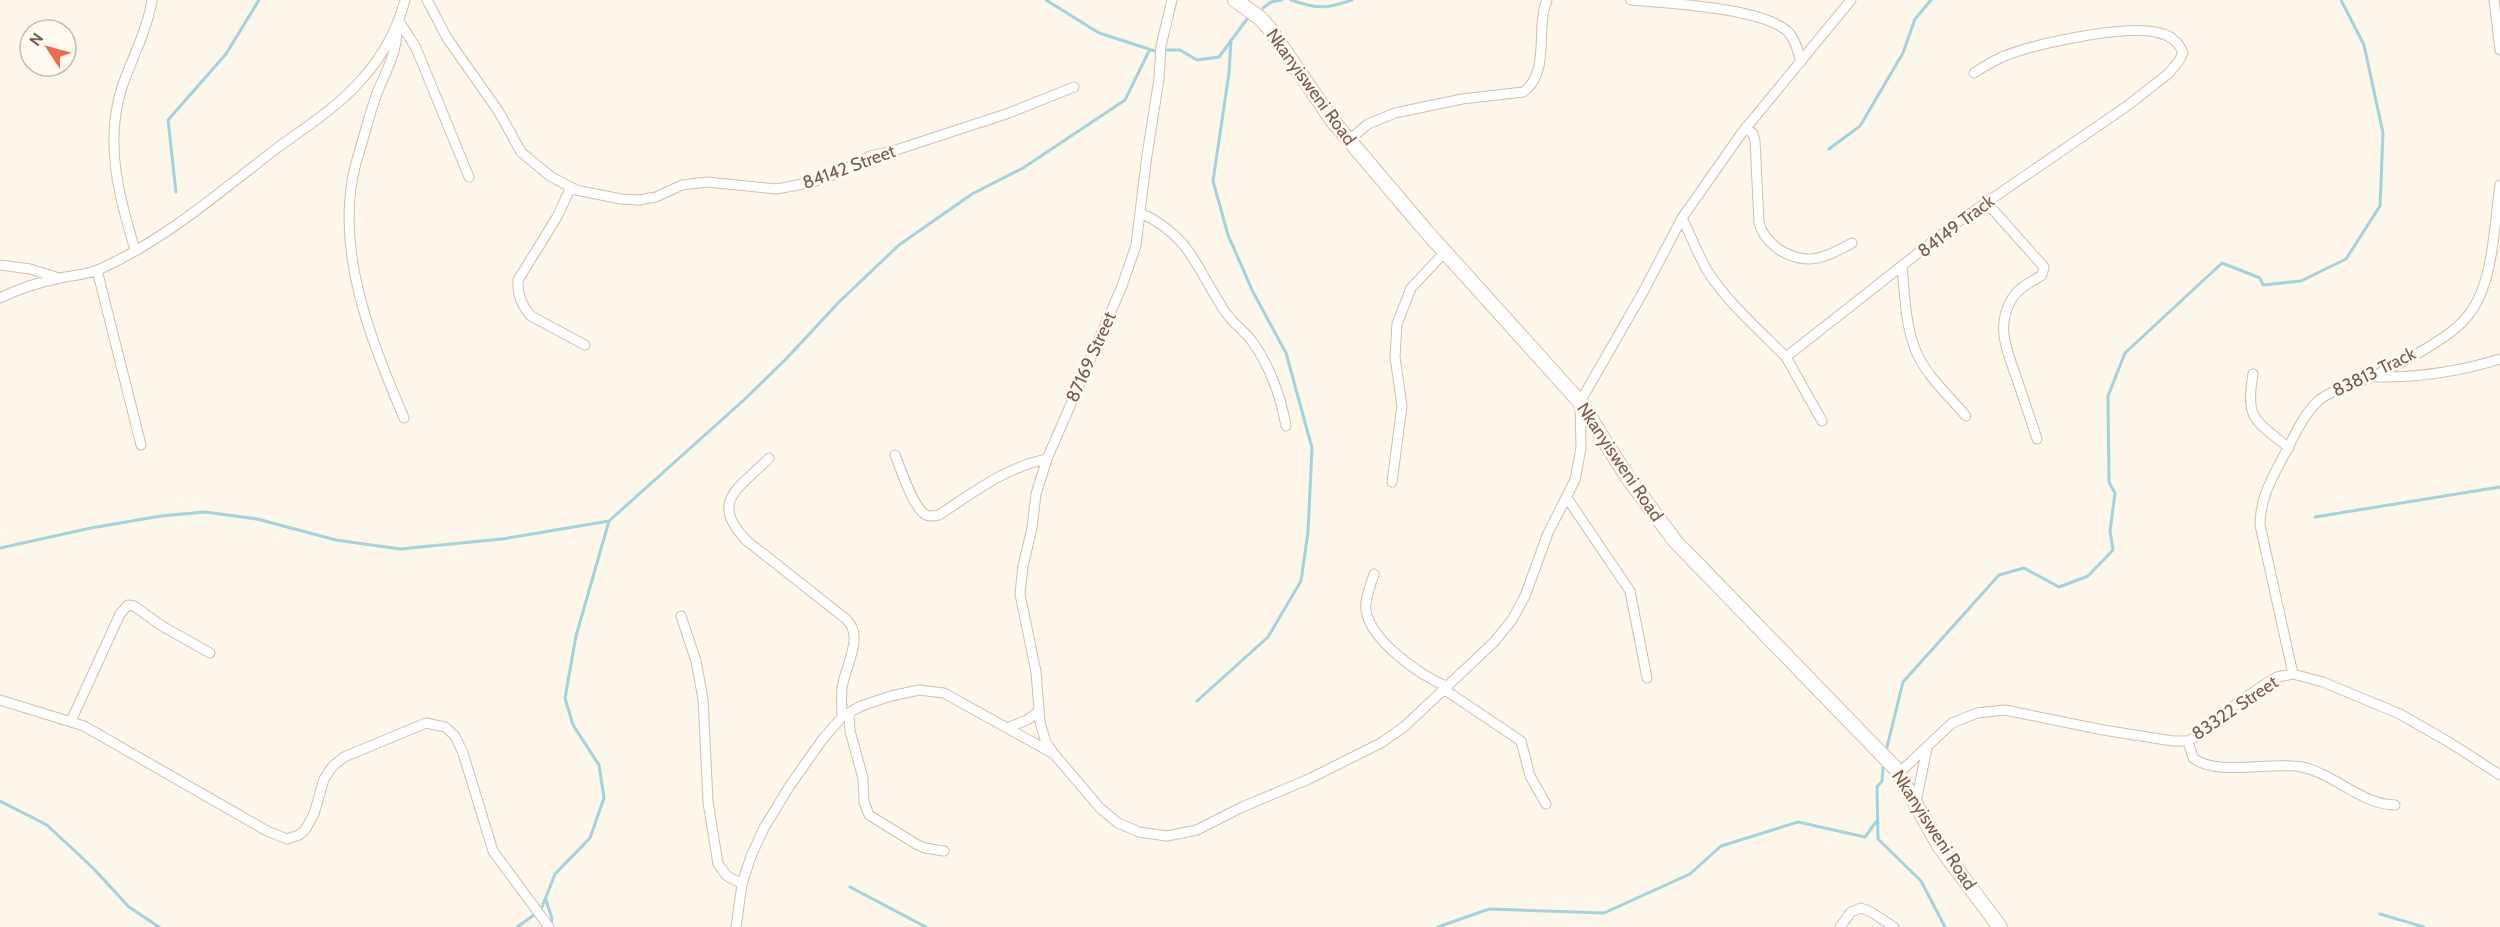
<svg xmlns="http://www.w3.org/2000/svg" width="2500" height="927" viewBox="0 0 2500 927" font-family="Cabin,sans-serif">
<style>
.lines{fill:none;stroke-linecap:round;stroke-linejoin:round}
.stream{stroke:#a4d3da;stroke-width:3}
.street-casing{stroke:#d1beaf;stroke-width:11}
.secondary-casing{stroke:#d6c0af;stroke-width:16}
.street{stroke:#fff;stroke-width:9}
.secondary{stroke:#fff;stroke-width:14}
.labels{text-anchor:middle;stroke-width:5;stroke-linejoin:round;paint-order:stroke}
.street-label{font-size:18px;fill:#7a5c4c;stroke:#fffaf2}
</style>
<rect width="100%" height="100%" fill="#fdf6eb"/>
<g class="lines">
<path class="stream" d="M1046 0 1099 33 1155 51
M1291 0C1317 9 1326 9 1352 0
M1263 8 1271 2 1282 0
M1167 50H1180L1197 60 1219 57 1247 19
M1829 149 1860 126 1903 53 1915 19 1931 0
M176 192 168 120 226 54 259 0
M2315 517 2500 487
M0 548 91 528 161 516 205 512 257 519 336 540 400 549 502 539 609 521
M1197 701 1268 637 1301 581 1308 532 1312 448 1286 353 1253 292 1228 235 1213 181 1229 73 1231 40
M1886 751 1903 682 1999 575 2024 568 2059 587 2088 576 2113 550 2110 531 2115 493 2109 482 2108 396 2125 353 2222 263 2260 278 2263 285 2301 281 2346 259 2380 206 2383 133 2364 45 2341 0
M1883 768 1882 781 1877 787 1878 839 1921 881 1945 927
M0 801 47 825 93 868 129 907 159 927
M850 887 926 927
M546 900 552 918 551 925
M542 907 555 874 590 838 604 798 599 765 573 725 565 698 576 636 609 521 745 399 786 359 839 302 899 245 972 194 1023 168 1125 100 1150 49
M2380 914 2424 927
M517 927 534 915
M1438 927 1489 909 1604 913 1690 874 1721 846 1798 822 1865 837 1876 822"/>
<g class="street-casing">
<path id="street" d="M427 0 447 38 499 112 521 152 550 176 576 190 621 199 639 200 656 197 682 185 707 182 777 189 813 182 838 173 870 156 896 150 1009 113 1074 87
M1631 0C1667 3 1764 8 1788 32 1796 40 1798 52 1801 62
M2494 0 2500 50
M399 21 416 48 469 177
M397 33C396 55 385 73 377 93 369 116 363 140 356 163 333 248 371 340 404 418
M1746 127 1753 134 1755 141 1759 223C1762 234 1769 242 1778 249 1806 267 1826 258 1852 243
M1349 140 1368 124 1395 113 1462 99 1523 92C1551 73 1535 28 1547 0
M571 187 557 217 518 280C517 294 521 305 531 316L585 345
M1986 202 2044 267 2042 275C2032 282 2020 286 2013 297 1994 326 2008 353 2018 382 2024 401 2031 420 2037 439
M1141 213C1193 238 1196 269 1226 313 1233 323 1243 330 1251 340 1269 364 1281 397 1286 426
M1682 218C1691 236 1698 255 1708 272 1729 304 1759 330 1786 357
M135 250C119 195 104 144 122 87 132 58 147 31 152 0
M0 265 30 269 59 278
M1902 267C1905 296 1905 326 1917 354 1928 377 1949 396 1966 416
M97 270 141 445
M0 298C18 289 40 282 60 278 74 275 87 275 100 269 165 240 221 191 277 148 306 127 339 106 362 79 383 56 397 30 405 0
M2253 374C2245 420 2255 420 2289 448
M2374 377C2418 378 2457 372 2500 359
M1822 421 1786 357 1955 224 2127 106 2168 74 2179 61 2183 53C2178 40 2168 34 2155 32 2123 25 2033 44 2002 57 1992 62 1983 67 1974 73
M895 455C901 469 913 508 926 515 930 517 934 516 939 515 974 492 1006 467 1047 459
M769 458C739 489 708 501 747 541L846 619C865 636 845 666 842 688 841 698 842 707 842 717
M1392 482 1402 406 1395 357 1397 324 1411 288 1445 252
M1567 498 1630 591 1647 678
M1374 574C1371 585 1364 600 1366 611 1372 642 1421 676 1448 687
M681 616 696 661 703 699 708 802 718 864 727 876 742 884
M2293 674 2260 525C2260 499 2271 480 2283 457 2293 439 2302 417 2317 402 2328 391 2348 387 2362 381 2391 368 2452 339 2470 313 2494 281 2494 224 2500 185
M1445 690 1521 741 1530 776 1546 804
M0 700 84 726 267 831 287 839 299 835 305 830 314 814 324 779 332 767 344 757 426 723 445 727 455 736 463 753 493 851 549 927
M849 713 850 731 863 778 864 802 869 815 916 844 925 848 944 851
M71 721 120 614 128 605 134 606 162 626 210 653
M1007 728 1027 720 1038 712
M2188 741 2193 758C2218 777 2271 761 2302 767 2335 774 2360 804 2395 805
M1052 751 1046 743 1040 722 1036 672 1020 594 1023 566 1032 528 1036 494 1047 459 1122 286 1136 245 1147 155 1159 79 1161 46 1172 0
M1899 773 1952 723 1977 713 2005 710 2103 730 2173 741H2188L2202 733 2232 707 2265 684 2277 677 2293 674 2323 682 2400 714 2452 744 2500 775
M1916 802 1927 748
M736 927 742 884 751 856 764 828 789 787 822 740 842 717 861 706 891 696 919 690 944 693 1054 754 1100 808 1118 823 1139 832 1167 836 1197 830 1240 808 1309 779 1381 743 1405 726 1494 642 1512 620 1525 596 1548 533 1575 480 1581 448 1580 402 1642 294 1682 218 1741 134 1851 0
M1840 927 1851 912 1861 908 1871 912 1894 927"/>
</g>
<g class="secondary-casing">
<path id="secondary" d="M1235 0 1260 18 1269 28 1332 120 1426 231 1580 402 1628 478 1675 541 1896 769 1940 847 2000 927"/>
</g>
<use href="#street" class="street"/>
<use href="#secondary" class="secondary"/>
</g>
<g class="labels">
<g class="street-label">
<text transform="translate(1311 87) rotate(54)" y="6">Nkanyisweni Road</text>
<text transform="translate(849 167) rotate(-20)" y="6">84142 Street</text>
<text transform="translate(1956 226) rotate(-37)" y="6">84149 Track</text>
<text transform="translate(1091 357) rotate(-66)" y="6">87169 Street</text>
<text transform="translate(2374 372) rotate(-26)" y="6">83813 Track</text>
<text transform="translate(1620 462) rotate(56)" y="6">Nkanyisweni Road</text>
<text transform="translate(2235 708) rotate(-34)" y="6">83322 Street</text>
<text transform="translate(1934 830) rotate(57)" y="6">Nkanyisweni Road</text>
</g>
</g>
<g transform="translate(48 48) rotate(306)"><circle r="28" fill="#fffaf2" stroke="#cabbb0" stroke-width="1.5"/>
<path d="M0-4.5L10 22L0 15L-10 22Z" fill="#e86e4f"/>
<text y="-9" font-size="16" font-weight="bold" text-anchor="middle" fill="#7a5c4c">N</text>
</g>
</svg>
